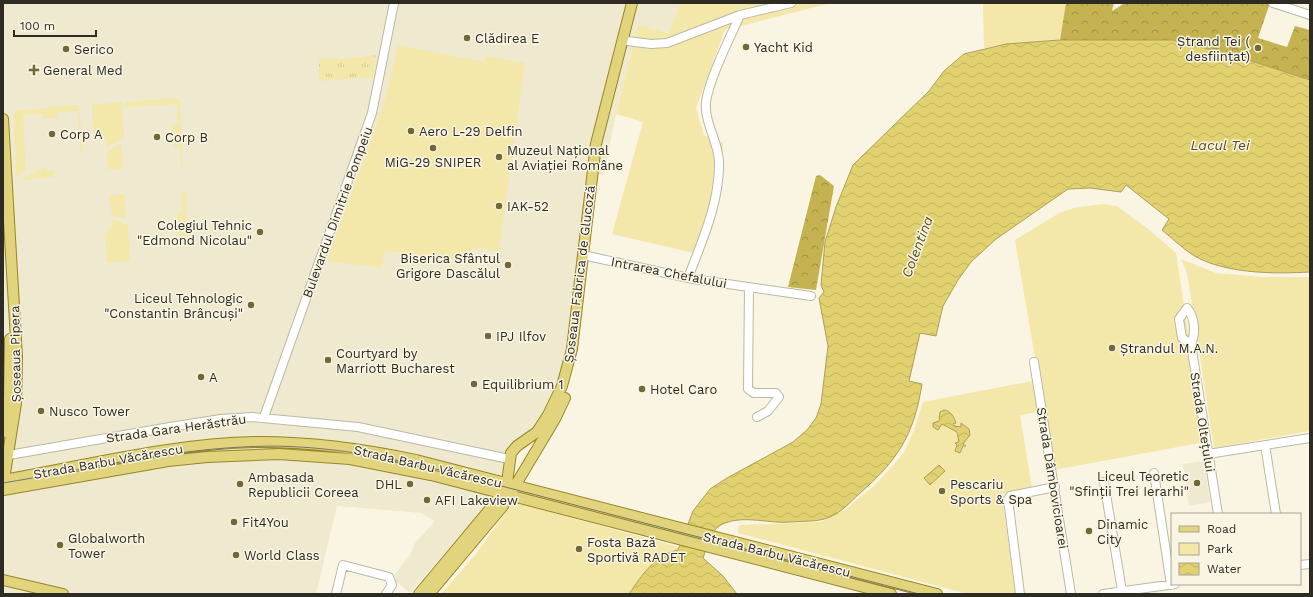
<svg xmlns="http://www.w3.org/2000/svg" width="1313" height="597" viewBox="0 0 1313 597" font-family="'Work Sans',sans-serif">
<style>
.built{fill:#eee9cf}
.green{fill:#f3e8aa}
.forest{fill:url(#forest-crowns)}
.park{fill:url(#park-tufts)}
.water{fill:url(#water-waves);stroke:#ac9f58}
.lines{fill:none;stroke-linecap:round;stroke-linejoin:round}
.minor-casing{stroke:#bbb8a5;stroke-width:10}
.major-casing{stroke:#968624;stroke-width:12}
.minor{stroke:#fff;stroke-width:8}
.major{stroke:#e2d47c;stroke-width:10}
.tram{stroke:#777469;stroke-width:1}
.poi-dot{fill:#726835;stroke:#f9f5e2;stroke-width:1.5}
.labels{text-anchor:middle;stroke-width:3;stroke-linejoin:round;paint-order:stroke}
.poi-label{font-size:13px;fill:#2d2b24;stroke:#f9f5e2;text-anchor:start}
.street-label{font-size:13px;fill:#2d2b24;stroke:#f9f5e2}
.water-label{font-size:14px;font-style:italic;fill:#554e25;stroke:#f9f5e2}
</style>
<defs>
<pattern id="forest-crowns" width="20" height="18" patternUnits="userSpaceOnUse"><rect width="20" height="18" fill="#c5b351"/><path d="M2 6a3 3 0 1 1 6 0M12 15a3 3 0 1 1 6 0" fill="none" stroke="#a09243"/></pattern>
<pattern id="park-tufts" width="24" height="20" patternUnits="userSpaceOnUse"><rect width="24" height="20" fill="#f3e8aa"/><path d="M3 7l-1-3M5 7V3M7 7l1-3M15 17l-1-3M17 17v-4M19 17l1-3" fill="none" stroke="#d1c792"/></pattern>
<pattern id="water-waves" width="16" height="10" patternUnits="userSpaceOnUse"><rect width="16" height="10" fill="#e2d16f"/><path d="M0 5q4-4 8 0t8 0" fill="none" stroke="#c2b460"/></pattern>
</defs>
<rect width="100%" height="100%" fill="#f9f5e2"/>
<path class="built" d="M3 3H680L669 33 638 25 616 114 604 175 590 172 572 342 562 381 535 431 521 439 492 498 410 593 392 578 410 555 415 543 435 521 421 513 337 506 316 594H3Z
M1204 461 1210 502 1189 506 1183 464Z"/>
<path class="green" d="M680 3H831L725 30 696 108 704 135 723 143 720 182 698 254 612 234 643 122 616 114 638 25 669 33Z
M983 3H1066L1060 40 1006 44 984 48Z
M398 45 484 62 486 56 525 63 499 251 473 247 470 262 385 251 382 268 327 261 384 104Z
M178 98 180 99 183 167H181L180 147H174L172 125 178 124 177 104 125 107V102Z
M122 102 124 137 107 147C106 131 101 137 93 131L92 105Z
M76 105 79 106 83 150 81 155 78 111 58 112V118L43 119 42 114 23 115 26 170 16 177 14 111Z
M121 144 123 169H108L107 151Z
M44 167 48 171H54V177L20 180Z
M181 193H186L188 249H185L184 236H179L177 213H182Z
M124 194 126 219 112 215 109 198 111 195Z
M1102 204 1117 206 1147 228 1176 253 1205 442 1054 470 1015 240 1059 213 1074 208Z
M113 219 128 225 130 261 110 263 107 261 105 235H103L111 227Z
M1181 259 1216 273 1261 277H1310V431L1214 448 1187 273Z
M1033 381 1038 412 1020 415 1032 488 1002 494 1015 593 968 594 738 533 739 525 821 522 846 509 875 485 904 453 914 430 923 402Z
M517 503 679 547 678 550C655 555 642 576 629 594H441L475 555 510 507Z"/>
<path class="forest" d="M1066 3H1114L1112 11 1125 3H1270L1258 38 1287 47 1295 26 1310 30V80L1236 56 1173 40H1060Z
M820 175 834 186 816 290 788 287 816 176Z"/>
<path class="park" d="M376 55 373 77 319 81V58L343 59Z"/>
<path class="water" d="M1060 40H1173L1236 56 1310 80V272C1275 274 1224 274 1193 255 1182 248 1172 238 1162 230L1169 219 1126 185 1121 192 1090 188 1068 189 996 239 971 262 958 280 943 306 936 336 920 333 909 381 922 384C914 435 898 460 859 494 850 502 842 512 830 517 819 522 804 521 791 522 770 524 745 515 725 523 710 528 708 545 703 558L723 576 737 594H629C642 575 655 555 678 550L693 511 710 489 727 478 793 442 807 430 816 418 821 404 828 346 819 298 824 292 821 285 825 242 836 207 853 165 929 91 944 71 964 54 1006 44Z
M944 410C950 410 954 417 956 423L953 424 955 426 961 427V423L969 429 970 435 963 444 966 446H963L960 453 955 451 957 445 955 443 959 442 957 432 942 424 938 430 933 427V423L939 421 940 412Z
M939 465 945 471 930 485 924 478Z"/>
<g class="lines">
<g class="minor-casing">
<path id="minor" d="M1273 3 1310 15
M627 41 651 44 667 43 740 15 791 3
M583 255 693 279 811 296
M688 278C702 241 720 202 719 161 718 141 704 122 706 102 709 79 730 38 740 15
M749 287 748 389 754 393H776L779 397 768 411 757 417
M1191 344 1182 338 1179 319 1187 308C1195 317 1196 334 1191 344L1218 514
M1034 362 1071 594
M264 417 372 113 394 3
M1265 445 1276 514
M1208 454 1310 438
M9 455 170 427 221 419 252 417 358 427 509 459
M1154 473 1171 585
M1104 482 1122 591
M1300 565 1310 564
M336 594 343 565 389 577 392 585 386 594
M1020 594 1008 499 1010 496 1055 487
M1103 594 1175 584"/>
</g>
<g class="major-casing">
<path id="major" d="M3 119 17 357 16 403 3 486
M6 432 9 400 10 339
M3 480C88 465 173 443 260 442 313 442 364 449 416 460L937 594
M3 490 168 461 207 457 279 454 350 459 431 475 891 594
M3 580 63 594
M419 594 495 503 507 483 511 453 517 446 537 432 548 415 562 386 572 349 596 144 632 3
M429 594 503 506 555 419 565 398"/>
</g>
<use href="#minor" class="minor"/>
<use href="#major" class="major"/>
<path class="tram" d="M3 483C83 470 162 451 243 447 304 443 365 453 424 466L919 594"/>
</g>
<g class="poi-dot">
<circle cx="467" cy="38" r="4"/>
<circle cx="746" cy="47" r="4"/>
<circle cx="1258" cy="48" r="4"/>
<circle cx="66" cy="49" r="4"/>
<path d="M32 64h4v4h4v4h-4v4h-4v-4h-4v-4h4z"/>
<circle cx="411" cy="131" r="4"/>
<circle cx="52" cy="134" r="4"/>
<circle cx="157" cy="137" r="4"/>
<circle cx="433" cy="148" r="4"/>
<circle cx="499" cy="157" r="4"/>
<circle cx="499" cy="206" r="4"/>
<circle cx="260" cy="232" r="4"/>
<circle cx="508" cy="265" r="4"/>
<circle cx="251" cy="305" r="4"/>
<circle cx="488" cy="336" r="4"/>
<circle cx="1112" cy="348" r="4"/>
<circle cx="328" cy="360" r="4"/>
<circle cx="201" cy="377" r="4"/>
<circle cx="474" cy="384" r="4"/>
<circle cx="642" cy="389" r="4"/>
<circle cx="41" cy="411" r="4"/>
<circle cx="1197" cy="483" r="4"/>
<circle cx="240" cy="484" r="4"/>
<circle cx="410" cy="484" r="4"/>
<circle cx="942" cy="491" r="4"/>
<circle cx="427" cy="500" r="4"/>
<circle cx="234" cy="522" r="4"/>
<circle cx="1089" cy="531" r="4"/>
<circle cx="60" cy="545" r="4"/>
<circle cx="579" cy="549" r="4"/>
<circle cx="236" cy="555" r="4"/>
</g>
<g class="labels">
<g class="poi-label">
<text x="475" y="43">Clădirea E</text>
<text x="1250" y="46" text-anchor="end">Ștrand Tei (<tspan x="1250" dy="15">desființat)</tspan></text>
<text x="754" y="52">Yacht Kid</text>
<text x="74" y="54">Serico</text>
<text x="43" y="75">General Med</text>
<text x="419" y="136">Aero L-29 Delfin</text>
<text x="60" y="139">Corp A</text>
<text x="165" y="142">Corp B</text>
<text x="507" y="155">Muzeul Național<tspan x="507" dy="15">al Aviației Române</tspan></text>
<text x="433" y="167" text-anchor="middle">MiG-29 SNIPER</text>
<text x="507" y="211">IAK-52</text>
<text x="252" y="230" text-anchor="end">Colegiul Tehnic<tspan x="252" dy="15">"Edmond Nicolau"</tspan></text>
<text x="500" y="263" text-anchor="end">Biserica Sfântul<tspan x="500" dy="15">Grigore Dascălul</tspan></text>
<text x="243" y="303" text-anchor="end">Liceul Tehnologic<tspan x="243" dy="15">"Constantin Brâncuși"</tspan></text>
<text x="496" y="341">IPJ Ilfov</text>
<text x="1120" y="353">Ștrandul M.A.N.</text>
<text x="336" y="358">Courtyard by<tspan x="336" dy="15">Marriott Bucharest</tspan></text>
<text x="209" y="382">A</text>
<text x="482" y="389">Equilibrium 1</text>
<text x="650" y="394">Hotel Caro</text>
<text x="49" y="416">Nusco Tower</text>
<text x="1189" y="481" text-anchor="end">Liceul Teoretic<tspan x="1189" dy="15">"Sfinții Trei Ierarhi"</tspan></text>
<text x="248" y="482">Ambasada<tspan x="248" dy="15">Republicii Coreea</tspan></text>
<text x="402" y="489" text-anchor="end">DHL</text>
<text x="950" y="489">Pescariu<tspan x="950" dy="15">Sports &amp; Spa</tspan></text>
<text x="435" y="505">AFI Lakeview</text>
<text x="242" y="527">Fit4You</text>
<text x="1097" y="529">Dinamic<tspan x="1097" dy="15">City</tspan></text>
<text x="68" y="543">Globalworth<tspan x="68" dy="15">Tower</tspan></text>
<text x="587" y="547">Fosta Bază<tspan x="587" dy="15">Sportivă RADET</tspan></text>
<text x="244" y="560">World Class</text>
</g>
<g class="street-label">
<text transform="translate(337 212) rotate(-70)" y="5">Bulevardul Dimitrie Pompeiu</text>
<text transform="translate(669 272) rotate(11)" y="5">Intrarea Chefalului</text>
<text transform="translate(579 274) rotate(-83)" y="5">Șoseaua Fabrica de Glucoză</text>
<text transform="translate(15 354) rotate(-91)" y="5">Șoseaua Pipera</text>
<text transform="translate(1203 422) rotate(81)" y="5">Strada Oltețului</text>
<text transform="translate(176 428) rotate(-8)" y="5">Strada Gara Herăstrău</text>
<text transform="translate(108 461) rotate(-10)" y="5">Strada Barbu Văcărescu</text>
<text transform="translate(428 466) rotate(13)" y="5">Strada Barbu Văcărescu</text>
<text transform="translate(1053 478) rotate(81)" y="5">Strada Dâmbovicioarei</text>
<text transform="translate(777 554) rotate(14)" y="5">Strada Barbu Văcărescu</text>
</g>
<g class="water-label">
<text x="1220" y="150">Lacul Tei</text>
<text transform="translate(917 247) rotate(-69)" y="5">Colentina</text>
</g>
</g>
<rect width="1313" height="597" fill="none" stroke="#2d2b24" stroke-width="8"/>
<rect x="1171" y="513" width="130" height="72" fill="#f9f5e2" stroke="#a7a496"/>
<rect x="1179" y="526" width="20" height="6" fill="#e2d47c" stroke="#a7a496"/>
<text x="1207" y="533" font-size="12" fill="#2d2b24">Road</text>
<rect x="1179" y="543" width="20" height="12" fill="#f3e8aa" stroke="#a7a496"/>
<text x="1207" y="553" font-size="12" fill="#2d2b24">Park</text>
<rect x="1179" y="563" width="20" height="12" fill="url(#water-waves)" stroke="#a7a496"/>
<text x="1207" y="573" font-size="12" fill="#2d2b24">Water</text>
<path d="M14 30v6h82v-6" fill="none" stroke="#2d2b24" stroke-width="2"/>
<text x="20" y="30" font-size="12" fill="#2d2b24" stroke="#f9f5e2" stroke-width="3" paint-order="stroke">100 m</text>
</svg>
